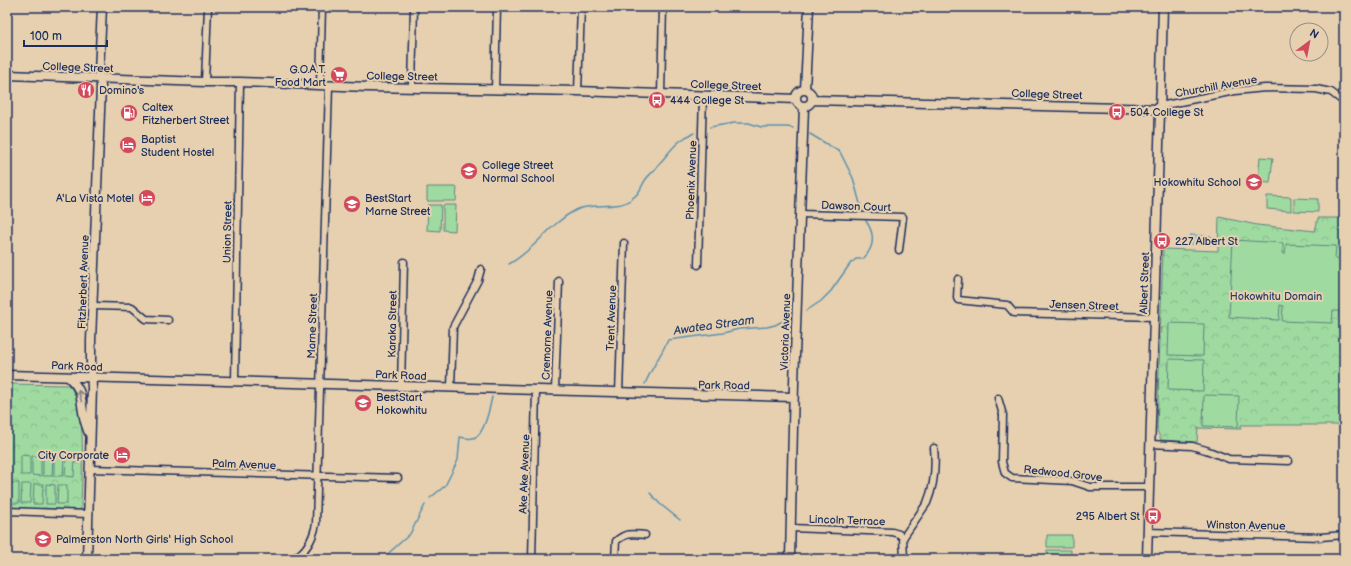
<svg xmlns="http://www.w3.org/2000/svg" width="1351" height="566" viewBox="0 0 1351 566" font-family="'Balsamiq Sans',sans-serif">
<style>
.park{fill:url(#park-crowns);stroke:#5d847f}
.pitch{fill:#9fdaa0;stroke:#5d847f}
.water{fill:#84d2e3;stroke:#5a91ae}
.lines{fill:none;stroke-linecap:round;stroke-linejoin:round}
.stream{stroke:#5a91ae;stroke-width:1.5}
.street-casing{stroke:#1b2f5e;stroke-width:9}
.secondary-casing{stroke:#1b2f5e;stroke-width:11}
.street{stroke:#e7d0b0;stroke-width:6}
.secondary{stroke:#e7d0b0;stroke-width:8}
.oneway{stroke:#818087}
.labels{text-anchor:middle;stroke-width:4;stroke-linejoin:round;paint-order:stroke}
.street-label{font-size:11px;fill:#1b2f5e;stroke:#e7d0b0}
.poi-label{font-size:11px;fill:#1b2f5e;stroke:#e7d0b0;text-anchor:start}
.park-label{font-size:11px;fill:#284065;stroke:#e7d0b0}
.water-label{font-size:12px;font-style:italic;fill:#263f6b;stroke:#e7d0b0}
</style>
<defs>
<pattern id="park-crowns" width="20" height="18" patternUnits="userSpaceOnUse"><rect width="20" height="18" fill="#9fdaa0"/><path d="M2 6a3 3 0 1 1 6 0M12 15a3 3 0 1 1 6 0" fill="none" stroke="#88bb8c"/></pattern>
</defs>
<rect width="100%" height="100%" fill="#e7d0b0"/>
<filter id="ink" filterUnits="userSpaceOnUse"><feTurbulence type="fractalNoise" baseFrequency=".025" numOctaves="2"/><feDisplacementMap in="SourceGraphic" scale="8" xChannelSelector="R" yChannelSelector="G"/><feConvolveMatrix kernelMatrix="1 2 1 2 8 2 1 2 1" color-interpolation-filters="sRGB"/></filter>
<g filter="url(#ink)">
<path class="park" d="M1219 217 1257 225 1315 231 1318 218H1344V425H1241V429L1198 428 1197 442 1161 440 1157 430 1163 249 1218 251Z
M7 384 68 385C89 401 81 484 81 510L7 508Z"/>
<path class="pitch" d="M1260 157 1273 158 1270 183 1258 182Z
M427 187H457L456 201H427Z
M1267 196 1291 197V211L1267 209Z
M1294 198 1318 199V212L1294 211Z
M428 205H441L440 231 427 230Z
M443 205H456L455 231 443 230Z
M1233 240 1283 243V253L1285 254 1286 244 1336 246 1335 259 1342 260 1344 240V317H1339V311H1333L1332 323 1282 321 1283 306 1280 305 1279 320 1229 317Z
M1169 323 1204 324 1203 356 1168 355Z
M1169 359 1204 360 1203 391 1168 390Z
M1204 395 1239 396 1238 427 1203 426Z
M21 455 30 456V475H21Z
M32 456H41V476L32 475Z
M43 456H53L52 476H43Z
M54 456 64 457 63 476H54Z
M66 457H75L74 477 65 476Z
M10 483H19V503H9Z
M22 484H31L30 503H21Z
M34 484H43L42 504H33Z
M46 484 55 485V504H46Z
M58 485H67V504H57Z
M1047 535H1072V547H1047Z
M1047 550H1071V559H1047Z"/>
<path class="water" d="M1190 235 1211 236V244H1190Z"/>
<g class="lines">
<path class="stream" d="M710 127 734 123H749L761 127H787L793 128
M810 134 840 152 853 178 862 211
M509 264C535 250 550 223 576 210 592 202 616 210 630 200 642 192 639 189 646 179 650 174 655 170 658 165 671 151 676 140 694 133
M806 311 821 301 831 291 850 264 856 259H863C875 247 875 234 866 221
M645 384C651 369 661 355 668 340L723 333 739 329 767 327 775 325 787 319
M650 493 660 504 680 520
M430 498 445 486 458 460 460 437C464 438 469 439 473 438 484 437 490 407 492 397
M382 559 410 534 425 505"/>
<g class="street-casing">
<path id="street" d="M205 82 208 7
M320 85 322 7
M412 87 414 7
M495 90 497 7
M578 91 581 7
M661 94 663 7
M1160 106 1235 91 1265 88 1316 89 1331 92 1344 102
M800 214 903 217 899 250
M698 265 703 96
M958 279 957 298 958 300 1007 305 1014 313 1154 317
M94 306 132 307 146 319 168 320
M235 381 240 82
M401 386 404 262
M451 388 453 327 478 280 481 269
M555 390 559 281
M619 393 624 243
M998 398 1003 415 1002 462 1005 473 1012 478 1072 481 1090 487H1148
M1150 444 1192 446 1206 450 1229 459 1289 461
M90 469 398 478
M7 511 88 514
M791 528 892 532 899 534 903 538 904 559
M1148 532 1321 537 1344 535
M903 538 927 503C934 486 936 467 934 448
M293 559C307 551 313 539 316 524L329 86
M532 559 536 390
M615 559 616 541C627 532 632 534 645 535"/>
</g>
<g class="secondary-casing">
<path id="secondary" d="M7 75 205 82H240L367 87 578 91 796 99
M796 98a8 8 0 1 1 16 0a8 8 0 1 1-16 0Z
M805 90 809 7
M813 100 1160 109
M7 375 793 397
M68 377C84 390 80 400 84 417 85 423 87 428 89 433
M87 559 92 388 91 367V341L101 86 99 72 102 7
M790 559 794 383 804 107
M1147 559 1163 7"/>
</g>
<use href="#street" class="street"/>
<use href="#secondary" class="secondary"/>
</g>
<defs><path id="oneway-shaft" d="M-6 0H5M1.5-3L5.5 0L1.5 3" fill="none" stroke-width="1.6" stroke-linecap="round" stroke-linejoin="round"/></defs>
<use class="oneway" href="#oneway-shaft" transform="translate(80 396) rotate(-105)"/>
</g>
<defs>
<g id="supermarket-disc" transform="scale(0.9)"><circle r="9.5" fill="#d1495b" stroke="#e7d0b0"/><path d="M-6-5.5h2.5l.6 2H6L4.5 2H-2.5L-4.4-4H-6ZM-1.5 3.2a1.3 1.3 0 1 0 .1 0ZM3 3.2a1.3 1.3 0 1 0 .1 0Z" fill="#fff"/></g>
<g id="restaurant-disc" transform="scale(0.9)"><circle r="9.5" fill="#d1495b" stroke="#e7d0b0"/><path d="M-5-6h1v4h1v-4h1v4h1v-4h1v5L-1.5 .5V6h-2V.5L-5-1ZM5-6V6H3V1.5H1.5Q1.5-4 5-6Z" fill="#fff"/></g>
<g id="bus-disc" transform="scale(0.9)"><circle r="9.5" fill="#d1495b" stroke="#e7d0b0"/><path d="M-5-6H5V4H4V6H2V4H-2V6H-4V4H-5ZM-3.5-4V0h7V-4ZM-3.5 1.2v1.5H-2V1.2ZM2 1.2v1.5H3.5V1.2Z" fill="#fff"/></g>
<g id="fuel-disc" transform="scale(0.9)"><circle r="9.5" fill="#d1495b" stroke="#e7d0b0"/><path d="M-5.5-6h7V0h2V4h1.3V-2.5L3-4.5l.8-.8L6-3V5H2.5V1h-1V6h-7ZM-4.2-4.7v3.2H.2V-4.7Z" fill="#fff"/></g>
<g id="hotel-disc" transform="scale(0.9)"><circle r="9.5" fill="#d1495b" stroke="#e7d0b0"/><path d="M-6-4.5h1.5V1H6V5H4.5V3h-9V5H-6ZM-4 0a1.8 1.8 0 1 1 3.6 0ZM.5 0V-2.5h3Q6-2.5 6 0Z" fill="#fff"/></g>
<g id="school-disc" transform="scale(0.9)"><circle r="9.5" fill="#d1495b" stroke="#e7d0b0"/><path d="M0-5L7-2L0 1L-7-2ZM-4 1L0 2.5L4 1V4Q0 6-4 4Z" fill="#fff"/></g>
</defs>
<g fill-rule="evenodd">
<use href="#supermarket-disc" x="339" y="75"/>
<use href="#restaurant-disc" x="86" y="90"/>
<use href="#bus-disc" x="657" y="100"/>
<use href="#bus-disc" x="1117" y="112"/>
<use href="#fuel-disc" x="129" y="113"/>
<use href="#hotel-disc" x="128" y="145"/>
<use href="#school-disc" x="469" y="171"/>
<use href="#school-disc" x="1254" y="182"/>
<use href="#hotel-disc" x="147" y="198"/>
<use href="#school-disc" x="352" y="204"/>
<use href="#bus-disc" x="1162" y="241"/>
<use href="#school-disc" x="363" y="403"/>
<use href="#hotel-disc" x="122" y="455"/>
<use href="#bus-disc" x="1153" y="516"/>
<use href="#school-disc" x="43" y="539"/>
</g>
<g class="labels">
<g class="street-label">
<text transform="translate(78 67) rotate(2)" y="4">College Street</text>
<text transform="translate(402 76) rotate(1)" y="4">College Street</text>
<text transform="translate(726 85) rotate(2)" y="4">College Street</text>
<text transform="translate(1216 86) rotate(-10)" y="4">Churchill Avenue</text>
<text transform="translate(1047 94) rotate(2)" y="4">College Street</text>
<text transform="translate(691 180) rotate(-88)" y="4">Phoenix Avenue</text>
<text transform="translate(856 206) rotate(2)" y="4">Dawson Court</text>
<text transform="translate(227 232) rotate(-89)" y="4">Union Street</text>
<text transform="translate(83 282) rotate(-88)" y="4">Fitzherbert Avenue</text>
<text transform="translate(1144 283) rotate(-88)" y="4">Albert Street</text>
<text transform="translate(1084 305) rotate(2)" y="4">Jensen Street</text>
<text transform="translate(611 318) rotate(-88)" y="4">Trent Avenue</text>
<text transform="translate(392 324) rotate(-89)" y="4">Karaka Street</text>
<text transform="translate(312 326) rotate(-88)" y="4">Marne Street</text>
<text transform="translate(785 332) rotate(-88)" y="4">Victoria Avenue</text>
<text transform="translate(547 335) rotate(-88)" y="4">Cremorne Avenue</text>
<text transform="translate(77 366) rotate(2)" y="4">Park Road</text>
<text transform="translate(401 375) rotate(2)" y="4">Park Road</text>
<text transform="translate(724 385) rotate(1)" y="4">Park Road</text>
<text transform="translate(244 464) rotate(2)" y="4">Palm Avenue</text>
<text transform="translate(1063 473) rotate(6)" y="4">Redwood Grove</text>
<text transform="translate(524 474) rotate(-88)" y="4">Ake Ake Avenue</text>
<text transform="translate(847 520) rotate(2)" y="4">Lincoln Terrace</text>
<text transform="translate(1246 525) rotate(1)" y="4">Winston Avenue</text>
</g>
<g class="poi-label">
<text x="326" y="73" text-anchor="end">G.O.A.T.<tspan x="326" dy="13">Food Mart</tspan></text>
<text x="99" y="94">Domino's</text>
<text x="670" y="104">444 College St</text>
<text x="142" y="111">Caltex<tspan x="142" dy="13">Fitzherbert Street</tspan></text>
<text x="1130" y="116">504 College St</text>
<text x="141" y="143">Baptist<tspan x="141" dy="13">Student Hostel</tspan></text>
<text x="482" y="169">College Street<tspan x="482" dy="13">Normal School</tspan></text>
<text x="1241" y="186" text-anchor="end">Hokowhitu School</text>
<text x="134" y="202" text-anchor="end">A'La Vista Motel</text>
<text x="365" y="202">BestStart<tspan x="365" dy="13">Marne Street</tspan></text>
<text x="1175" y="245">227 Albert St</text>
<text x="376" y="401">BestStart<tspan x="376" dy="13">Hokowhitu</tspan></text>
<text x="109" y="459" text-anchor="end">City Corporate</text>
<text x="1140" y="520" text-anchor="end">295 Albert St</text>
<text x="56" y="543">Palmerston North Girls' High School</text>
</g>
<g class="park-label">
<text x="1276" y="300">Hokowhitu Domain</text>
</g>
<g class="water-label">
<text transform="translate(714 325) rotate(-8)" y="4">Awatea Stream</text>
</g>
</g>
<rect width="1351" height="566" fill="none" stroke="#e7d0b0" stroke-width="24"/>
<rect x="12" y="12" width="1327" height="542" fill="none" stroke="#1b2f5e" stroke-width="1.5" filter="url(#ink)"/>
<g transform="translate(1309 42) rotate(32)"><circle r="19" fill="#e7d0b0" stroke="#95908f"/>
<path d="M0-3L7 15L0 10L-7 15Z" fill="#d1495b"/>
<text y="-6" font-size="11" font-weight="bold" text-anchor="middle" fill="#1b2f5e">N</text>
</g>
<path d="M24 40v6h83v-6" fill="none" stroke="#1b2f5e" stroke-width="2"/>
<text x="30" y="40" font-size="12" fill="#1b2f5e" stroke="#e7d0b0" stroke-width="3" paint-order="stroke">100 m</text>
</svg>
